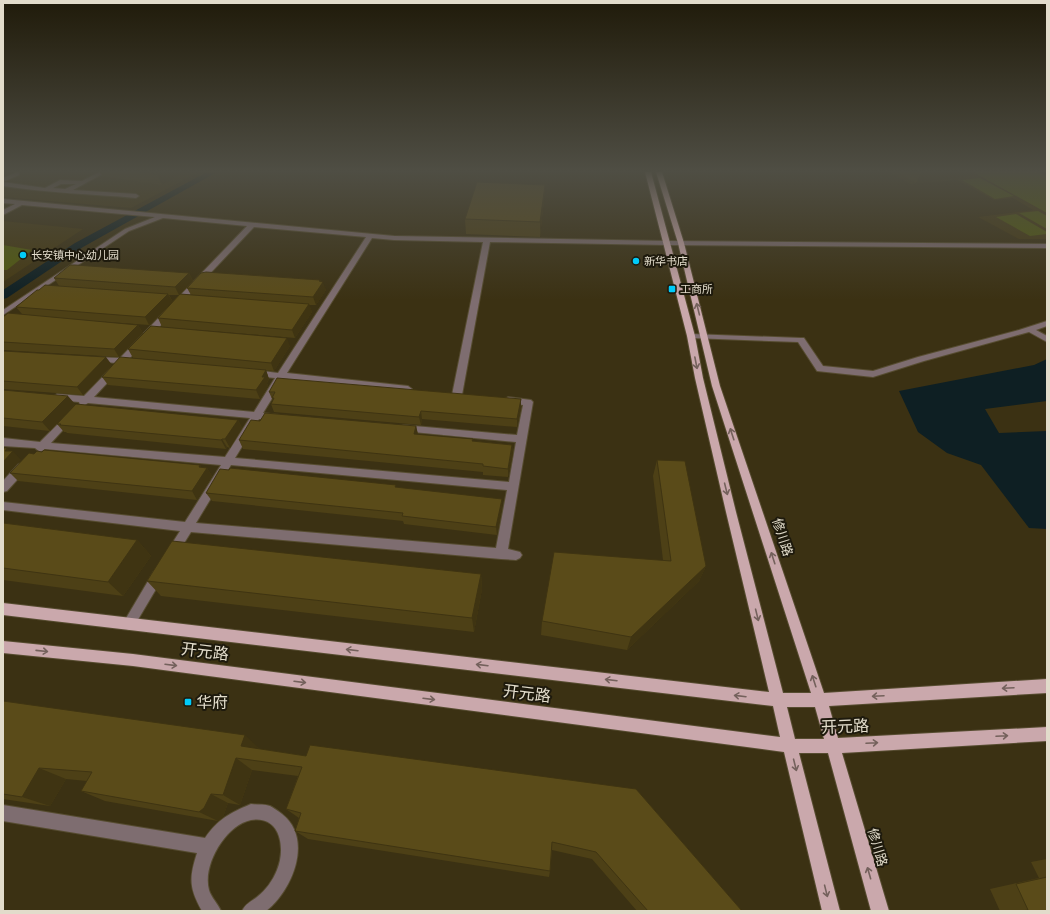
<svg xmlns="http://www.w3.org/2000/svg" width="1050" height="914" viewBox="0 0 1050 914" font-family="Barlow,'Noto Sans SC',sans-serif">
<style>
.built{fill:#453912}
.green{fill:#525b0d}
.water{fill:#0e1f23}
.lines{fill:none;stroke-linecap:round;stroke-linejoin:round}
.canal{fill:#0e1f23;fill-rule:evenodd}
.minor-casing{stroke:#564c30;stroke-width:2}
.major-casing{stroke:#564c30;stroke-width:2}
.minor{fill:#7e6d70;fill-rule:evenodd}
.major{fill:#caa8ac;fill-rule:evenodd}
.wall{fill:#4d4016}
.shaded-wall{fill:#3f3412}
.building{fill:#5a4b19;stroke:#3f3412}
.oneway{stroke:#74615c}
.poi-dot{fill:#00cbf9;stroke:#1e1a0d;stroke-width:1.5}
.labels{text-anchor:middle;stroke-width:4;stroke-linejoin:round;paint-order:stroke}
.far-poi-label{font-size:11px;fill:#e2dccb;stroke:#1e1a0d;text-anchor:start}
.street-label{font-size:13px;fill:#e2dccb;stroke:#1e1a0d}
.near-street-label{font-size:16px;fill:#e2dccb;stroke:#1e1a0d}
.near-poi-label{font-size:16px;fill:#e2dccb;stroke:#1e1a0d;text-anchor:start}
</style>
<rect width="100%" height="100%" fill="#3b3113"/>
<path class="built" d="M3 172H199L131 208 3 197Z
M890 172H1040L1047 175V239H1019L978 217 1033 210 1013 198 994 200 957 180 910 184Z
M3 221 83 229 3 282Z"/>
<path class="green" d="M973 172H1037L1047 176V213Z
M980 178 1014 196 995 199 962 180Z
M1038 211 1047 216V229L1019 213Z
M1016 214 1047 232V234L1030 236 996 217Z
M3 245 32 250 7 270H3Z"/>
<path class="water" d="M1047 359V401L985 409 999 433 1047 431V529L1029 528 981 465 947 453 918 432 899 391 1034 365Z"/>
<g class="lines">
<path class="canal" d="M207 172H217L83 247 7 298 3 299V290L75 243Z"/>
<g class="minor-casing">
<path id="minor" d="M17 172 19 173V175L3 182V178Z
M99 172H106L73 190 136 194 139 196 136 198C92 194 47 193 3 186V182L45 188 60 180 82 181ZM61 184H76L65 189 53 188Z
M3 199 394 236 668 241 1047 244V248L668 245 490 242 462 395 457 398 452 395 483 242 394 240 372 238 287 373 408 386 412 389 408 392 284 379 263 413 279 415 281 417 279 419H259L235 458 509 482 516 442 403 431 398 428 403 425 517 435 523 405 508 403 503 400 508 397 531 400 533 402 508 549 520 552 522 555 520 558 516 560 501 559 191 532 176 556 172 558 168 556 166 553 180 531 3 510V502L185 522 221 465 45 449 40 452 35 448 3 446V438L40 442 66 416 69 415 74 418 72 420 51 443 225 457 250 418 88 403 83 406 80 405 79 402 57 400 52 397 57 394 84 396 116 363 93 361 92 359 93 357 120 358 247 226 163 218 129 231 3 315V310L125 229 155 217 22 205 3 215V210L15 204 3 203ZM254 227 366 237 278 373 255 370 251 373 255 376 275 378 254 412 94 397 125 364H133L134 362 133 360 129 359ZM231 465 507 490 496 548 196 523Z
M1047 321V326L1036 330 1047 336V342L1029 332 924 361 873 377 817 371 798 342 691 338 687 336 691 334 801 338H804L823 366 873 371 918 357 1019 330Z
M22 463 26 464 27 467 26 470 7 491 3 492V481L18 464Z
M158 570 162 571 164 575 162 579 133 628 129 630 125 628 123 624 125 620 154 571Z
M251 804C257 805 264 804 270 806 274 808 278 811 282 814 314 839 292 891 266 911H242C246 903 251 902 257 897 266 890 273 880 277 870 286 849 281 815 251 820 226 825 202 865 209 890 211 897 218 904 221 911H202C189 888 189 878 197 853L3 821V805L205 838C218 819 230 813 251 804Z"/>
</g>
<g class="major-casing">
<path id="major" d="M645 172H651L695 336 703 378 736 512 783 693H811L712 386 678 243 656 172H662L684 243 720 386 824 693 1047 679V693L829 706 838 738 1047 727V741L842 753 889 911H871L828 753H799L840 911H822L784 752 133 666 3 653V641L133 654 780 737 773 706 3 615V603L769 692 726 512 695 378 687 336ZM787 707H815L824 739H795Z"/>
</g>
<use href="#minor" class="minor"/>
<use href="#major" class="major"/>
</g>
<path class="wall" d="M100 172H184L162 185 102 176Z
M897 172H975L972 176 916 183Z
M545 185 544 199 540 237 466 234 465 219Z
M189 273 193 281 180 294 191 295 187 288 320 280 326 290 316 305H309L312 312 295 338 162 327 158 318 179 295H169L173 302 149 325 80 320 138 325 143 333 119 357 3 350V317L22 314 16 307 39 290 59 286 54 278Z
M290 346 274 371 133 358 128 349Z
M3 351 112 365 83 395 3 389Z
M266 370 269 379 267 383 268 386 260 399 108 385 102 377Z
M3 390 75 404 50 431 3 426Z
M269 392 521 399V407L517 427 422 419 421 425 274 412 271 404 273 401Z
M238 420 242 428 230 448 227 447 226 449 67 433 66 432H64L57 424Z
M416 426 418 434 473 441 512 445 513 453 508 477 483 475V472L243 449 239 440Z
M657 460 706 566 699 581 627 650 541 635 542 621 663 560 653 476Z
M200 465 201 467 207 468 212 476 197 500 18 481 10 473Z
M229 470 397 487 502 507 497 535 404 524 403 521 212 501 206 493Z
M3 523 137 540 151 556 123 596 3 580Z
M481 574 482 589 474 632 161 596 147 581Z
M3 701 259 748V749L306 756 636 789 742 911H637L592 859 552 850 550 871 549 877 308 839 295 831 299 818 286 809 298 776 252 770 240 805 228 803 223 817 218 821 105 801 81 791 87 781 66 779 50 806 3 799Z
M1047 859V911H1000L990 889 1039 878 1031 862Z"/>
<path class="shaded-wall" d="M3 172H13L3 176Z
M162 172H184L162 185 157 174Z
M921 172H975L972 176 916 183Z
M545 185 544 199 540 237V222Z
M189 273 193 281 179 295 175 287Z
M320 280 322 285 323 282 326 290 316 305 313 297Z
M168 294 173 302 149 325 145 317Z
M309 304 312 312 295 338 292 330Z
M138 325 143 333 119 357 114 349Z
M287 338 290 346 274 371 271 363Z
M106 357 112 365 83 395 77 387Z
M266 370 269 379 267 383 268 386 260 399 256 390 262 377Z
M68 396 75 404 50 431 42 422Z
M521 399V407L517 427V419Z
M421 411 422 419 421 425 419 417Z
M238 420 242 428 230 448 225 439Z
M416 426 418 435 414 434Z
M222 439 227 447 226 449 221 440Z
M512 445 513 453 508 477V469Z
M7 448 12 453 13 451 21 460 3 479V462L5 451Z
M200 465 204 472 207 468 212 476 197 500 192 491 199 467Z
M502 499V507L497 535 496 527Z
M137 540 151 556 123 596 108 582Z
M706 566 699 581 627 650 631 637Z
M481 574 482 589 474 632 472 618Z
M245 735 259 748 256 758 241 746Z
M236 758 252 770 240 805 223 795Z
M39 768 66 779 50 806 22 797Z
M211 794 228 803 223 817 218 821 199 812Z"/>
<path class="building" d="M140 172H162L157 174Z
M477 182 545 185 540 222 465 219Z
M70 265H75L189 273 175 287 54 278Z
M206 272 320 280 319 281 323 282 313 297 187 288 201 273Z
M45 285 168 294 145 317 16 307 37 290H39Z
M180 294 309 304 292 330 158 318Z
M8 313 138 325 114 349 3 342V317Z
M151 326 287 338 271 363 128 349Z
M3 351 106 357 77 387 3 381Z
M120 357 266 370 262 377H265L256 390 102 377Z
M277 378 521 399 517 419 421 411 419 417 271 404 274 398H272L275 392H269Z
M3 390 68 396 42 422 3 418Z
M76 404 238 420 225 439H222L221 440 60 425 61 424H57Z
M265 413 416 426 414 434 473 439 472 441 512 445 508 469 483 466V464L239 440 251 420 260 421Z
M3 448H7L5 451H13L3 462Z
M44 450 200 465 199 467 207 468 192 491 10 473 29 453 34 454 37 451 42 452Z
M657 460 685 461 706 566 631 637 542 621 554 552 671 561Z
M230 468 396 485 395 487 502 499 496 527 402 516 403 513 206 493 220 469 229 470Z
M3 523 137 540 108 582 3 568Z
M172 541 481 574 472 618 147 581Z
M3 701 245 735 241 746 306 756 310 745 636 789 742 911H648L596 852 552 842 550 871 295 831 301 813 286 809 302 767 236 758 223 795 211 794 204 808 199 812 81 791 92 772 39 768 22 797 3 794Z
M1047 877V911H1022L1028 910 1016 884Z"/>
<defs><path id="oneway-shaft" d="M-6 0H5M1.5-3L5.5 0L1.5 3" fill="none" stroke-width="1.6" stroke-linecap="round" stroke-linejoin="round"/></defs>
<g class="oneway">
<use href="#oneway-shaft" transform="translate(698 309) rotate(-104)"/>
<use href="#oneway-shaft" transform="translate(696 363) rotate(79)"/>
<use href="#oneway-shaft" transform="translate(732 434) rotate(-108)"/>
<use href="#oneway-shaft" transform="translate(726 489) rotate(76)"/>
<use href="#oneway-shaft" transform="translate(773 558) rotate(-108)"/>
<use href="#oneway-shaft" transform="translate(757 615) rotate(76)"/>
<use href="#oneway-shaft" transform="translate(352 650) rotate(-173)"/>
<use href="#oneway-shaft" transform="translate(42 651) rotate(6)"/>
<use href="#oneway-shaft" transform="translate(171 665) rotate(7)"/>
<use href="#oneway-shaft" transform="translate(482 665) rotate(-173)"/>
<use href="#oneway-shaft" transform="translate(611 680) rotate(-173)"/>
<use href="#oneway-shaft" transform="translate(814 681) rotate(-108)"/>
<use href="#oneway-shaft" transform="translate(300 682) rotate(7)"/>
<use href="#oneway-shaft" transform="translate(1008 688) rotate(177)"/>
<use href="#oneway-shaft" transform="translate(740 696) rotate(-173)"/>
<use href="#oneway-shaft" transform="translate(878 696) rotate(177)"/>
<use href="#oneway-shaft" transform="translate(429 699) rotate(7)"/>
<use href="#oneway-shaft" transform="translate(1002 736) rotate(-3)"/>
<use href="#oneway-shaft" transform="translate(872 743) rotate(-3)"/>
<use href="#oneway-shaft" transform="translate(795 765) rotate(76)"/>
<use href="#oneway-shaft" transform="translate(869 873) rotate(-106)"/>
<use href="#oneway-shaft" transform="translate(826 891) rotate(76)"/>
</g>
<linearGradient id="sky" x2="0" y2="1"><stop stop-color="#201b0a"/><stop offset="0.57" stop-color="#4f4e44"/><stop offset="1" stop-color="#4f4e44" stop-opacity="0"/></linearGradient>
<rect width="1050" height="300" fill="url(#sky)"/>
<g class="poi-dot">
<circle cx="23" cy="255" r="4"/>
<circle cx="636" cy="261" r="4"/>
<rect x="668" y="285" width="8" height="8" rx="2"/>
<rect x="184" y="698" width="8" height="8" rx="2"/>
</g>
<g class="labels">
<g class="far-poi-label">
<text x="31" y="259">长安镇中心幼儿园</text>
<text x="644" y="265">新华书店</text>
<text x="680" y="293">工商所</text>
</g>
<g class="street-label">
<text transform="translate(783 537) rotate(72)" y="5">修川路</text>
<text transform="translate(878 847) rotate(74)" y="5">修川路</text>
</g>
<g class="near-street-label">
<text transform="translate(205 651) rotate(7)" y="6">开元路</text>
<text transform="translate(527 693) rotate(7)" y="6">开元路</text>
<text transform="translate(845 726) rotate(-2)" y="6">开元路</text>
</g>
<g class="near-poi-label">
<text x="196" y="708">华府</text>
</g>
</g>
<rect width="1050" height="914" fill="none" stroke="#e2dccb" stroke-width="8"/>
</svg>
